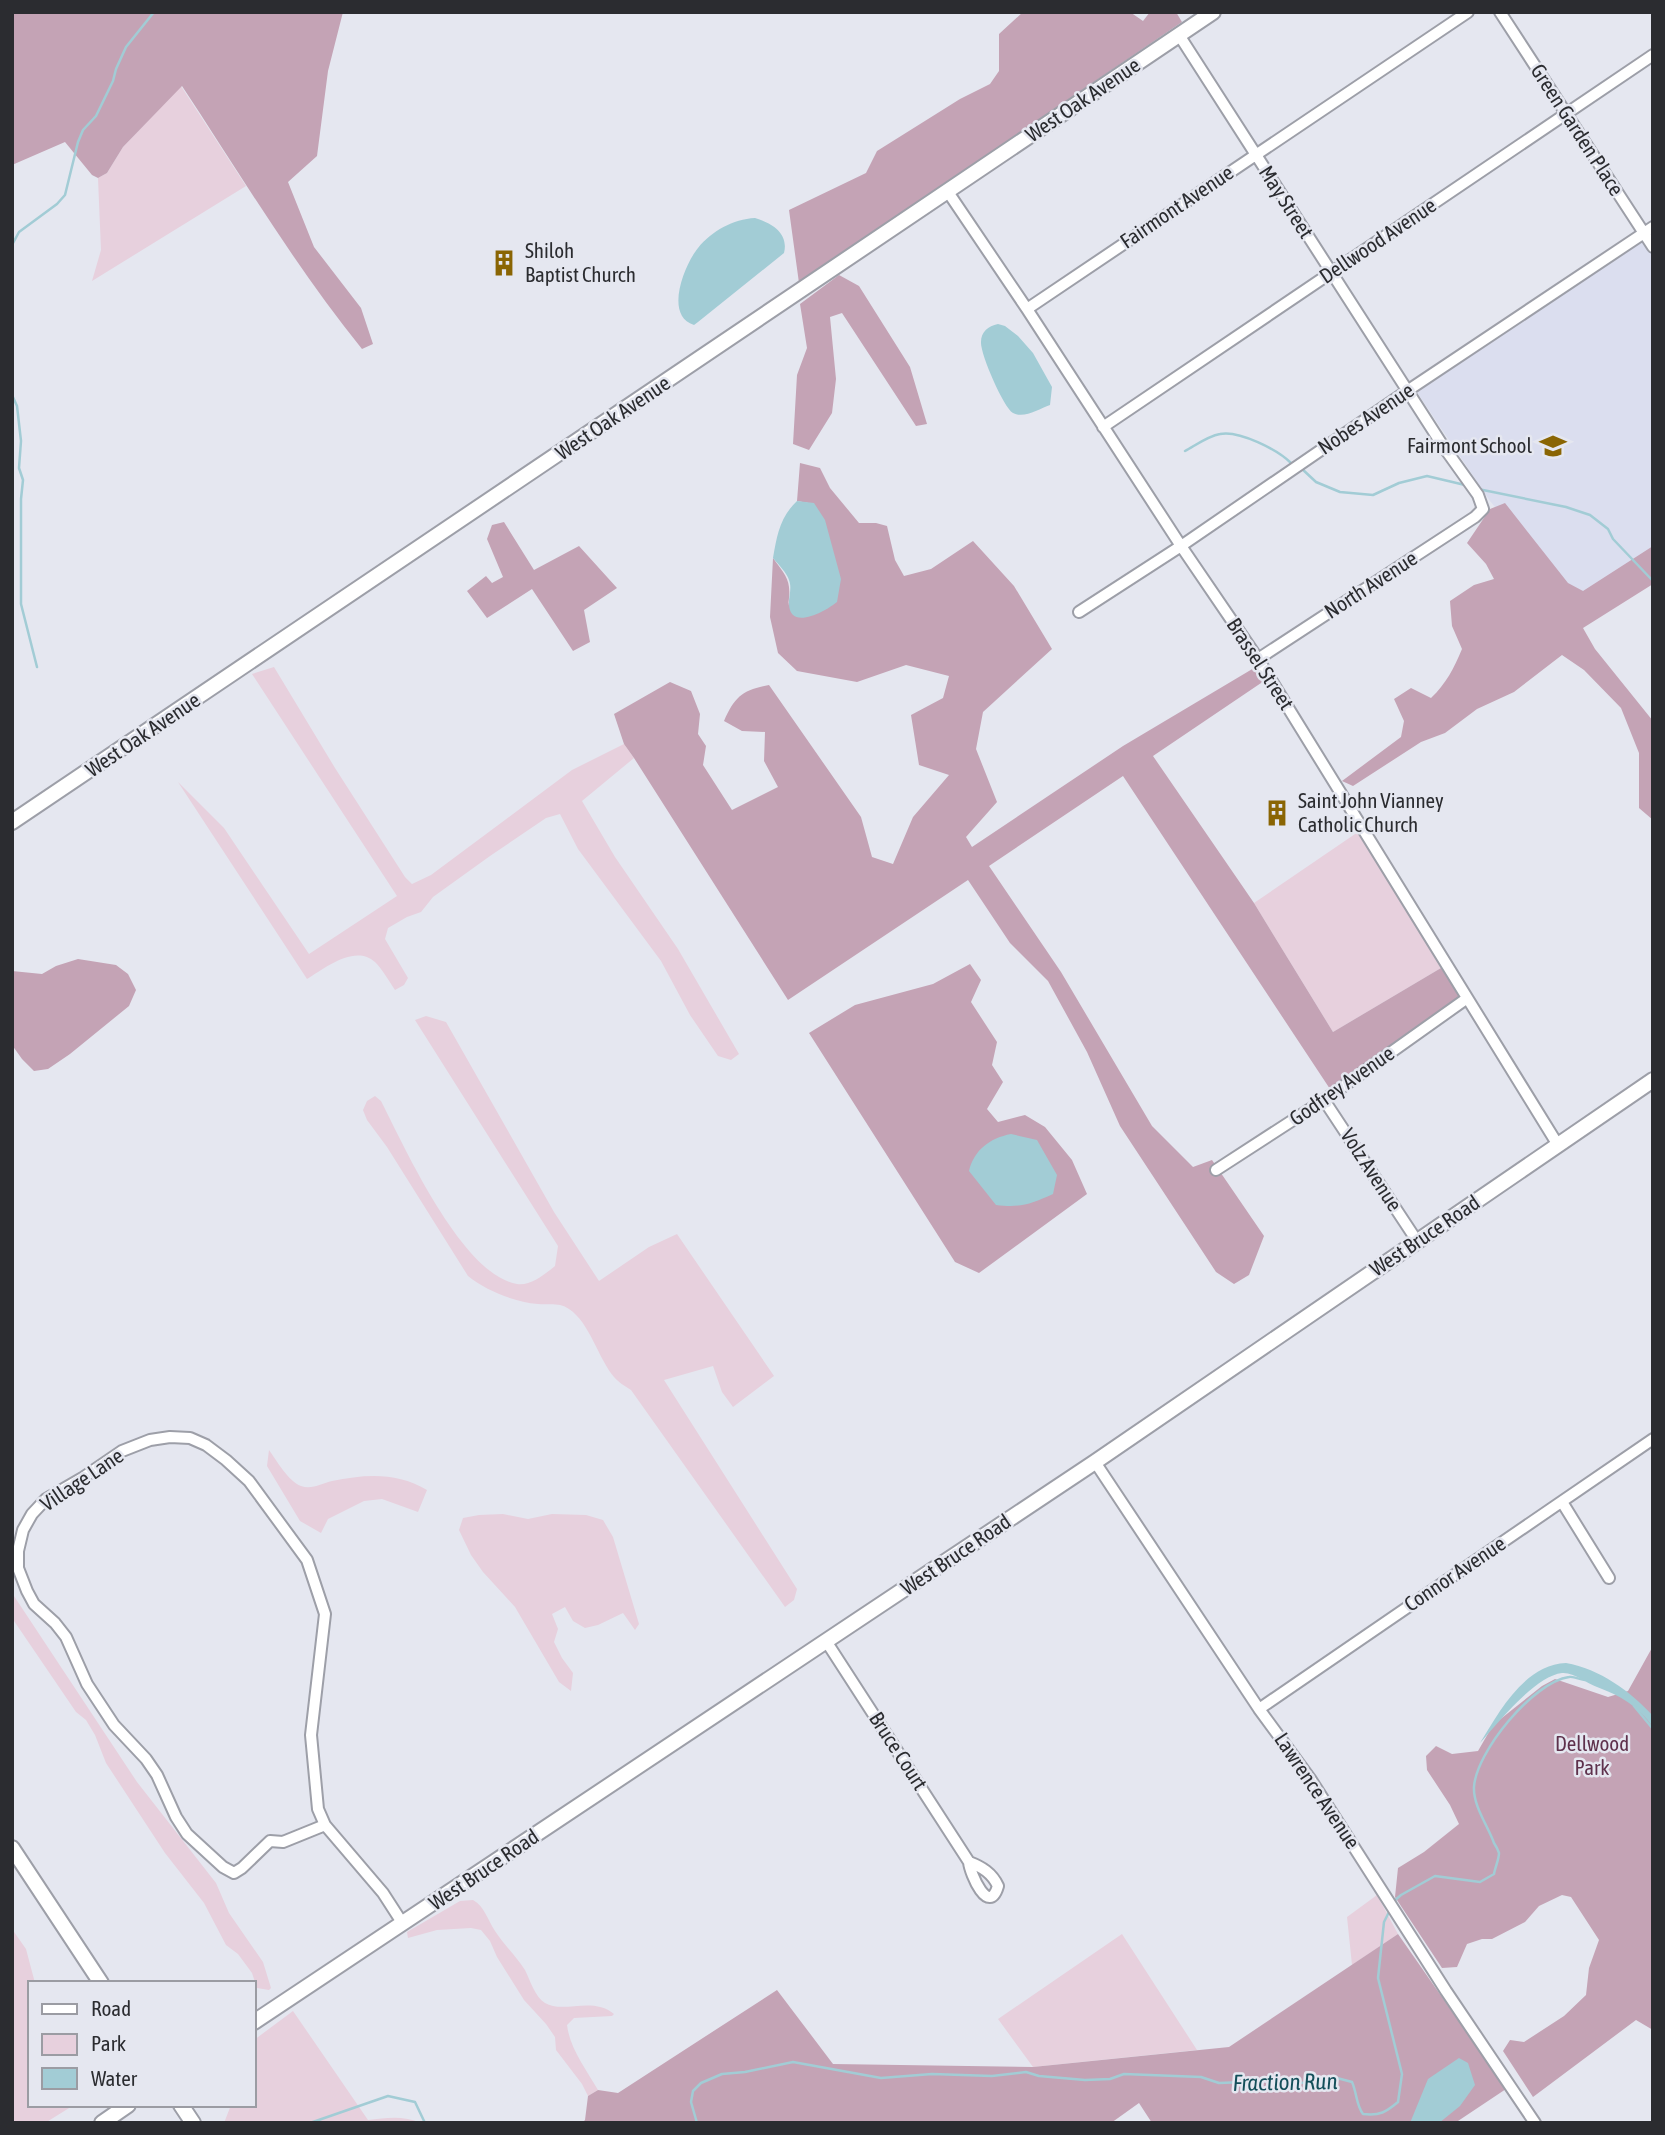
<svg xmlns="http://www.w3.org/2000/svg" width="1665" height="2135" viewBox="0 0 1665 2135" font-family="'Asap Condensed',sans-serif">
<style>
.built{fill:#dbdeef}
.green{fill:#e7d0dd}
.forest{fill:#c4a3b5}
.water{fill:#a2ccd5}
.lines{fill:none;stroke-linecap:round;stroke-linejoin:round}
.stream{stroke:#a2ccd5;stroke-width:2.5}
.minor-casing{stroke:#9d9fa8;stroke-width:14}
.tertiary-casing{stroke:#9d9fa8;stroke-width:18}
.minor{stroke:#fff;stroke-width:10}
.tertiary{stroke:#fff;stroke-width:14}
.labels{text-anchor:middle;stroke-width:5;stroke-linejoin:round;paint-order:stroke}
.street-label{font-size:21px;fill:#2b2c30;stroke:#e5e7f0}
.poi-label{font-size:21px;fill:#2b2c30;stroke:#e5e7f0;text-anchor:start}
.park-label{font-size:21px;fill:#5e314c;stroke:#e5e7f0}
.water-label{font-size:23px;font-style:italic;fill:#144f5a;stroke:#e5e7f0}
</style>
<rect width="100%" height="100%" fill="#e5e7f0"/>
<path class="built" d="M1653 230V564L1581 610 1490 501 1416 391Z"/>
<path class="green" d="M181 86 246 186 92 281 101 250 98 178 107 173 123 147Z
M274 667 335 768 405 877 412 884 431 875 572 770 624 744 634 758 582 801 615 857 678 949 739 1054 731 1060 718 1056 690 1015 661 961 578 849 560 814 546 818 490 856 433 897 421 912 407 917 388 928 385 939 408 978 404 985 395 990C389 981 382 969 375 962 355 944 325 968 307 979L178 782 224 828 309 954 397 896 252 674Z
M1358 832 1441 968 1333 1032 1254 903Z
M426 1016 446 1022 554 1212 599 1281 649 1247 677 1234 774 1376 733 1407 722 1392 713 1366 664 1380 797 1589 794 1600 785 1607 631 1390C625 1386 618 1382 614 1377 598 1358 590 1323 569 1309 560 1302 549 1305 538 1304 514 1302 487 1291 468 1276L387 1147 367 1120 363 1110 367 1101 375 1096 381 1101C404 1146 462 1275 517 1284 531 1286 545 1274 555 1266L558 1246 415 1020Z
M269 1450C277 1461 288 1481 301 1486 312 1490 322 1483 332 1481 366 1474 397 1472 427 1490L418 1512 382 1499 364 1501 328 1519 321 1533 300 1521 267 1466Z
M503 1514 528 1519 552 1514 586 1515 603 1520 613 1537 639 1624 635 1630 623 1613 598 1625 585 1628 573 1621 565 1607 552 1614 558 1629 554 1642 562 1658 573 1673 571 1691 559 1682 515 1607 483 1572 471 1555 459 1530 463 1518 479 1515Z
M12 1593 137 1782 216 1883 229 1913 263 1962 271 1988 269 1990 257 1988 252 1973 238 1954 226 1945 204 1903 165 1853 106 1763 95 1735 86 1720 76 1712 12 1618Z
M1377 1895 1398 1934 1352 1965 1347 1917Z
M473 1900C485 1907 487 1919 495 1931 504 1945 516 1956 525 1970 530 1980 535 1997 545 2003 563 2014 593 1996 614 2014L612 2016 574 2018 567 2025C570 2049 586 2069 598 2090L588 2096 582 2084 556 2050 555 2037 546 2024 524 2000 497 1957 490 1941 481 1930 471 1928 437 1930 408 1938 407 1932 460 1901Z
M12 1929 26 1949 35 1983H30V2105H74L45 2123H12Z
M1122 1934 1197 2050 1033 2067 998 2019Z
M293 2011 368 2120C386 2118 403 2115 421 2123H224L231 2105H254V2040Z"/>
<path class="forest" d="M12 12H343L328 71 317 156 288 182 314 247 361 308 373 344 362 349C295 266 240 174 182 86L123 147 107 173 98 178 92 175 65 142 12 165Z
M1023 12H1130L1143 21 1150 12H1176L1182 22 799 283 789 210 866 173 877 151 960 99 990 84 999 71V34Z
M839 275 859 286 910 367 927 424 916 426 842 313 830 317 836 379 832 413 809 450 793 444 797 375 807 348 800 304Z
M800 463 820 468 830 488 859 523H876L887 526 895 560 904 576 931 569 973 541 1014 586 1052 649 983 712 976 749 997 802 966 837 972 847 1123 746 1254 668 1264 681 1153 756 1254 903 1333 1032 1441 968 1461 999 1330 1089 1123 776 989 866 1061 972 1152 1126 1193 1167 1212 1160 1264 1236 1249 1275 1234 1284 1216 1272 1120 1126 1087 1052 1048 981 1010 943 968 880 788 1000 634 758 624 744 614 714 670 682 691 691 700 714 698 734 706 746 703 765 732 810 778 787 764 761 765 732 742 731 724 721C735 696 743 690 769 685L861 817 872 857 893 864 913 817 949 775 919 765 911 715 943 698 949 676 906 665 857 682 797 671 778 653 770 617 773 558C787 577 792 581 788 606L814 504 797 501Z
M1505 503 1568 583 1583 591 1653 546V584L1583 628 1595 649 1653 721V820L1639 808V753L1621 708 1584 670 1562 655 1514 692 1477 709 1445 733 1421 742 1353 786 1342 781 1401 737 1404 721 1394 699 1411 688 1431 698C1446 684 1454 668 1462 649L1452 626 1450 601 1474 585 1494 579 1486 564 1467 543 1490 509Z
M504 522 534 570 579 546 617 588 584 610 590 642 573 651 532 589 487 618 467 591 486 576 492 583 503 577 487 539 492 525Z
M78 959 116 965 128 974 136 990 129 1006 70 1054 48 1069 34 1071 22 1059 12 1045V971L42 974 56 966Z
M970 964 981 980 971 1002 997 1042 992 1065 1003 1082 987 1109 998 1122 1025 1115 1045 1127 1072 1160 1087 1194 979 1273 955 1262 809 1033 855 1005 933 984Z
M1653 1646V2030L1636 2020 1533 2097 1503 2051 1510 2040 1524 2042 1564 2016 1586 1995 1589 1968 1599 1940 1571 1897 1562 1895 1539 1906 1525 1922 1492 1939H1482L1467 1944 1457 1967 1442 1968 1395 1897 1398 1868 1424 1852 1459 1824 1450 1805 1427 1770 1426 1756 1436 1746 1452 1754 1478 1751 1493 1725 1542 1686 1555 1679 1608 1697 1628 1691Z
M1398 1934 1506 2089 1455 2123H1152L1139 2103 1111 2123H582L585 2120 588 2096 598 2090 618 2093 777 1990 833 2064 1033 2067 1229 2047Z"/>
<path class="water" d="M755 218C772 223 789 233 784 253L698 322 694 325C664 316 684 265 698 248 712 231 733 219 755 218Z
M998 324 1005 326 1018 336 1033 353 1052 387 1050 405C1039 409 1024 419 1013 413 1003 407 980 353 981 342 981 332 988 326 998 324Z
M797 501 814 503 825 520 841 579 837 602C826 611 789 632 789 603 789 595 792 588 789 580 787 573 778 564 773 558 777 535 780 517 797 501Z
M1011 1134 1037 1140 1057 1175 1053 1194C1031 1204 1021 1208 996 1205L969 1171C974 1150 990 1138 1011 1134Z
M1566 1663C1600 1669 1630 1691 1653 1716V1727C1638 1706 1621 1696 1597 1687 1586 1683 1574 1672 1562 1673 1535 1676 1498 1723 1480 1743 1499 1712 1524 1665 1566 1663Z
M1459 2058 1468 2063 1475 2085 1460 2106 1439 2123H1410L1428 2079Z"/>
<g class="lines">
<path class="stream" d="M12 245 19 232 57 204 65 195 78 142 83 130 96 116 113 81 116 69 126 47 154 12
M12 395 17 406 21 441 19 468 23 480 21 499V604L37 667
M1185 451C1196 445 1208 436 1220 434 1239 430 1278 450 1291 463
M1301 468 1316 482 1340 492 1373 495 1399 483 1427 476 1465 485
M1478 489 1566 507 1590 515 1608 529 1613 539 1653 581
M1634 1706 1653 1729
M1394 1901 1401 1895 1435 1876 1480 1882 1494 1874C1495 1868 1499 1859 1499 1853 1498 1850 1496 1846 1494 1843 1488 1826 1473 1806 1474 1787 1476 1752 1533 1682 1569 1677 1574 1676 1581 1680 1585 1680
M310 2123 388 2096 415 2102 425 2123
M697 2123 691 2102 693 2091 701 2083 722 2074 745 2072 793 2062 881 2078 932 2074 992 2076 1026 2072 1039 2076 1085 2080 1110 2079 1124 2074 1201 2077 1219 2083 1271 2081 1324 2084 1337 2078 1352 2082C1357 2093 1356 2105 1363 2114 1380 2116 1386 2112 1398 2102L1402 2074 1378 1978 1384 1922 1390 1910"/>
<g class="minor-casing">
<path id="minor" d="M1500 12 1653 247
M1179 35 1443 446 1478 495 1483 509 1475 517 1258 659
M948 192 1027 309 1181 546 1258 659 1558 1145
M1027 309 1468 12
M1103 427 1653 55
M1079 612 1181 546 1407 391 1653 227
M1324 1100 1417 1241
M1216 1170 1324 1100 1466 999
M1095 1462 1259 1709 1311 1780 1446 1991 1535 2123
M1562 1502 1609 1578
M826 1641 969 1862C970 1874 989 1917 998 1886 992 1873 982 1867 969 1862
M1259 1709 1653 1439
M325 1825 283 1842 270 1841 242 1868 234 1873 223 1867 187 1834 176 1817 157 1775 146 1759 114 1725 87 1684 66 1637 55 1623 34 1604 27 1591 18 1568V1551L23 1530 32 1514 46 1499 84 1477 122 1451 150 1440 170 1437 190 1438 206 1445 226 1460 249 1481 307 1560 325 1614 311 1735 318 1809 325 1825 383 1893 403 1924"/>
</g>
<g class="tertiary-casing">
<path id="tertiary" d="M12 822 1213 12
M12 1848 101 1983
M254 2022 1095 1462 1653 1080
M181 2105 193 2123
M102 2123 128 2105"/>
</g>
<use href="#minor" class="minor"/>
<use href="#tertiary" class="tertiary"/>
</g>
<defs>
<g id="building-bare" transform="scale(2.1)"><path d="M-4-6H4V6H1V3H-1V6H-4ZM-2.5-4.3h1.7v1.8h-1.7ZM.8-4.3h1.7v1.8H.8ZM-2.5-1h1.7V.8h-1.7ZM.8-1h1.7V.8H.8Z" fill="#8a6503" stroke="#e5e7f0" stroke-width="2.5" paint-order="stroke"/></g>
<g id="school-bare" transform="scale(2.1)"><path d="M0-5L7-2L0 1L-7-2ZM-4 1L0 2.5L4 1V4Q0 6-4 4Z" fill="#8a6503" stroke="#e5e7f0" stroke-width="2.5" paint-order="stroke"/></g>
</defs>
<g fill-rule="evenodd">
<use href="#building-bare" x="504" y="263"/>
<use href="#school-bare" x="1553" y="446"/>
<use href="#building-bare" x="1277" y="813"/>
</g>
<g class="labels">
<g class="street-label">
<text transform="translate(1083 100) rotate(-34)" y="7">West Oak Avenue</text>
<text transform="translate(1577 130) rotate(57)" y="7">Green Garden Place</text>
<text transform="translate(1286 202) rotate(57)" y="7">May Street</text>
<text transform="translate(1177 207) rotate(-34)" y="7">Fairmont Avenue</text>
<text transform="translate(1378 241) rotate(-34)" y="7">Dellwood Avenue</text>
<text transform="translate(613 418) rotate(-34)" y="7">West Oak Avenue</text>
<text transform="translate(1366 419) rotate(-34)" y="7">Nobes Avenue</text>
<text transform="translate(1371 585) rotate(-33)" y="7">North Avenue</text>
<text transform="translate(1260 664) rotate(57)" y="7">Brassel Street</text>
<text transform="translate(143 735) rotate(-34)" y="7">West Oak Avenue</text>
<text transform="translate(1342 1086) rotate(-35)" y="7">Godfrey Avenue</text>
<text transform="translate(1371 1170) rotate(57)" y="7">Volz Avenue</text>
<text transform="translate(1425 1236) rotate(-34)" y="7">West Bruce Road</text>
<text transform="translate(82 1480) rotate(-34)" y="7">Village Lane</text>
<text transform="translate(956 1555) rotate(-34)" y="7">West Bruce Road</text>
<text transform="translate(1455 1574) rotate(-34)" y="7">Connor Avenue</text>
<text transform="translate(898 1751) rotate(57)" y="7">Bruce Court</text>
<text transform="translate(1317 1791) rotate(56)" y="7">Lawrence Avenue</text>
<text transform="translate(484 1870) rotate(-34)" y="7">West Bruce Road</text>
</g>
<g class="poi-label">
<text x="525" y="258">Shiloh<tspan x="525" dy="24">Baptist Church</tspan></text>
<text x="1532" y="453" text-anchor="end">Fairmont School</text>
<text x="1298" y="808">Saint John Vianney<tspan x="1298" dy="24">Catholic Church</tspan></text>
</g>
<g class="park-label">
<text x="1592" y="1751">Dellwood<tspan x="1592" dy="24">Park</tspan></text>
</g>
<g class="water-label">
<text transform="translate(1285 2082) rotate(-1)" y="8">Fraction Run</text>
</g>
</g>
<rect width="1665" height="2135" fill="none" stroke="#2b2c30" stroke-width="28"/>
<rect x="28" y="1981" width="228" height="126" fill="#e5e7f0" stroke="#9b9ca3" stroke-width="2"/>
<rect x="42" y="2004" width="35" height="10" fill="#ffffff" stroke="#9b9ca3" stroke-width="2"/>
<text x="91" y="2016" font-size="21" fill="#2b2c30">Road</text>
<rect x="42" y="2034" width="35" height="21" fill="#e7d0dd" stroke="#9b9ca3" stroke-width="2"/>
<text x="91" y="2051" font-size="21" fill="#2b2c30">Park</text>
<rect x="42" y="2068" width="35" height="21" fill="#a2ccd5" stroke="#9b9ca3" stroke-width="2"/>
<text x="91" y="2086" font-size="21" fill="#2b2c30">Water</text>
</svg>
